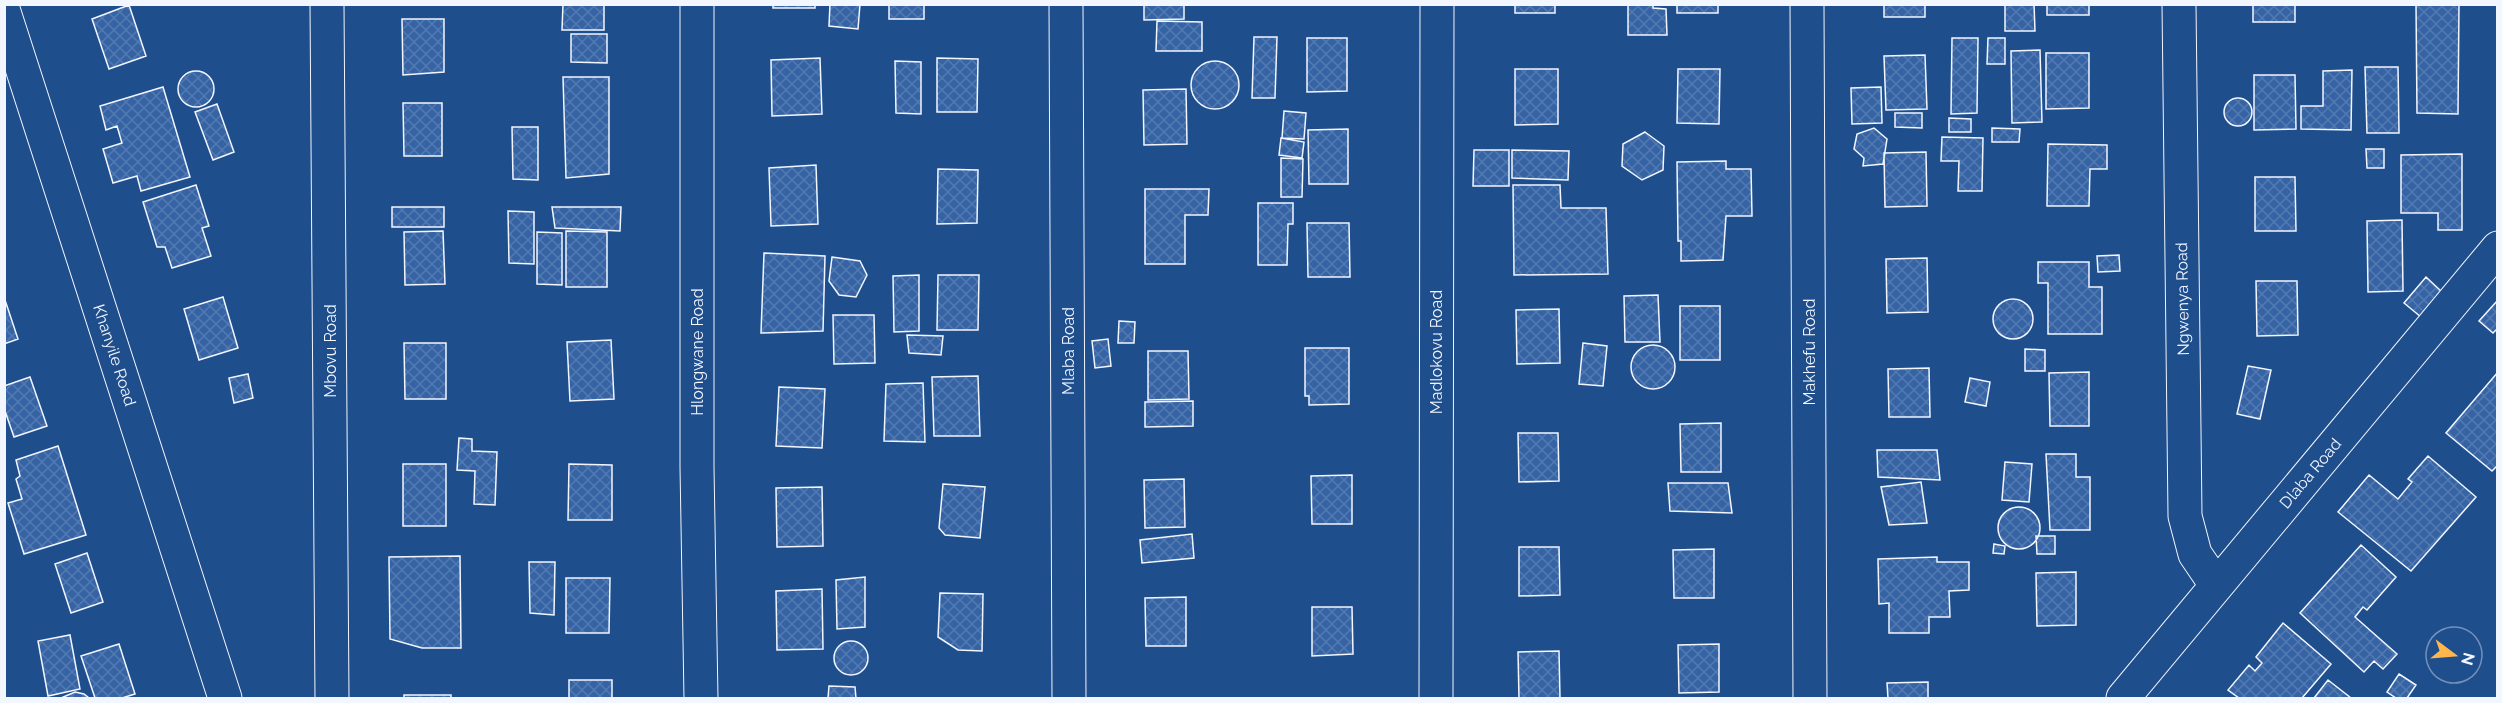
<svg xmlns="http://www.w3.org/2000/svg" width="2502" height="703" viewBox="0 0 2502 703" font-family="Raleway,sans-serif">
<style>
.building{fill:url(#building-cross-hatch);stroke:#f2f6ff;stroke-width:1.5}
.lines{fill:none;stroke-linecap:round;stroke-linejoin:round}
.minor-casing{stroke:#f2f6ff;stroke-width:35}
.minor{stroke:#1f4e8c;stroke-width:33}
.labels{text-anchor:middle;stroke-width:4.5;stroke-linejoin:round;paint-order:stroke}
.street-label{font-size:16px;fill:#f2f6ff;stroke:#1f4e8c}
</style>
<defs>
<pattern id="building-cross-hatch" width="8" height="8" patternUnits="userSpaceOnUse" patternTransform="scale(1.5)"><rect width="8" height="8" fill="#3563a3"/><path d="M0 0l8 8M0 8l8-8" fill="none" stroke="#537ab1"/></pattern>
</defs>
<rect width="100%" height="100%" fill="#1f4e8c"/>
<path class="building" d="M563 4H604V30H562Z
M773 4H815V8H773Z
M830 4H860L858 29 829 26Z
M889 4H924V19H889Z
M1144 4H1184V19L1144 20Z
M1515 4H1555V13H1515Z
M1628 4H1653V8L1666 9 1667 35H1628Z
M1677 4H1718V13H1677Z
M1884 4H1925V17H1884Z
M2005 4H2034L2035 31H2005Z
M2047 4H2089V15H2047Z
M2253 4H2295V22H2253Z
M2416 4H2459L2458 114 2417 113Z
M129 5 146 56 109 69 92 19Z
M402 19H444V72L403 75Z
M1157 21 1202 22V51H1156Z
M571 34H607V63L571 62Z
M1254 37H1277L1275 98H1252Z
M1307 38H1347V91L1307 92Z
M1952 38H1978L1977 113 1951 114Z
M1988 38H2005V64H1987Z
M2040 50 2042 122 2012 123 2011 51Z
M2046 53H2089V108L2046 109Z
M1925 55 1927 109 1886 110 1884 56Z
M820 58 822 114 772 116 771 60Z
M937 58 978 59 977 112H937Z
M895 61 921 62V114L896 113Z
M1191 85a24 24 0 1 1 48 0a24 24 0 1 1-48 0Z
M2365 67H2398L2399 133H2367Z
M1515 69H1558V124L1515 125Z
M1678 69H1720L1719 124 1677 123Z
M2352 70 2351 130 2301 129V106H2323V71Z
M178 89a18 18 0 1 1 36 0a18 18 0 1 1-36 0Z
M2254 75H2295L2296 129 2254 130Z
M563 77H609V174L566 178Z
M163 87 190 177 141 191 137 176 113 183 103 149 122 143 117 126 106 130 100 106Z
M1881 87 1882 123 1852 124 1851 88Z
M1186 89 1187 144 1144 145 1143 90Z
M2224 112a14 14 0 1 1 28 0a14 14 0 1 1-28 0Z
M403 103H442V156H404Z
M217 104 234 152 213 160 195 112Z
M1284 111 1306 113 1304 139 1282 138Z
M1895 113H1922V128L1895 127Z
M1949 118 1971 119V132H1949Z
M512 127H538V180L513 179Z
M1874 128 1887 139 1883 164 1863 166 1864 158 1854 149 1857 134Z
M1992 128 2020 129 2019 142H1992Z
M1348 129V184H1309L1308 130Z
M1645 132 1664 146 1663 170 1642 180 1622 166 1623 144Z
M1942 137 1983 138 1982 191H1958L1959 161H1941Z
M1281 138 1304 142 1302 158 1279 155Z
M2048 144 2107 145V169H2090L2089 206H2047Z
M2366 149H2384V168H2367Z
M1474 150H1509V186H1473Z
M1512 150 1569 151 1568 180 1512 178Z
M1926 152 1927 206 1885 207 1884 153Z
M2462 154V230H2438V213H2401V155Z
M1281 158 1303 159 1302 197H1281Z
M1726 161V169H1751L1752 216H1726L1723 260 1681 261V241H1678L1677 162Z
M816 165 818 224 771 226 769 168Z
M938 169 978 170 977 223 937 224Z
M2255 177H2295L2296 231H2255Z
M196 185 209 226 202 228 211 256 172 268 165 247H157L143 202Z
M1513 185H1560L1561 208H1606L1608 274 1514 275Z
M1145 189H1209L1208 215H1185V264H1145Z
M1258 203H1293V224H1288L1287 265H1258Z
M392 207H444V227H392Z
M552 207H621L620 231 555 228Z
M508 211 534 212V264L509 263Z
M2402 220 2403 291 2368 292 2367 221Z
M1307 223H1349L1350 277H1308Z
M443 231 445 284 405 285 404 232Z
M566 231 607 232V287H566Z
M537 232 562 233V285L537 284Z
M764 253 825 256 823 331 761 333Z
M2119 255 2120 271 2098 272 2097 256Z
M832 257 860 261 867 275 856 297 839 295 829 281Z
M1927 258 1928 312 1887 313 1886 259Z
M2038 262H2089V287H2102V334H2048V283H2038Z
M919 275V331L894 332 893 276Z
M938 275H979L978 330H937Z
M2426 277 2442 292 2421 317 2404 303Z
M2256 281H2297L2298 335 2257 336Z
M1658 295 1660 342H1625L1624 296Z
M4 297 18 339 4 344Z
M223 297 238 348 199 360 184 309Z
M1993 319a20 20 0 1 1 40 0a20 20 0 1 1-40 0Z
M2498 300V328L2493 333 2479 321Z
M1680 306H1720V360H1680Z
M1559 309 1560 363 1517 364 1516 310Z
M833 315H874L875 363 834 364Z
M1119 321 1135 322 1134 343H1118Z
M907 335 943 336 941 355 909 353Z
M1108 339 1111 366 1095 368 1092 341Z
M611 340 614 399 570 401 567 342Z
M404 343H446V399H405Z
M1583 343 1607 346 1603 386 1579 384Z
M1631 367a22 22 0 1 1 44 0a22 22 0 1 1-44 0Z
M1305 348H1349V404L1309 405V396H1305Z
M2025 349 2045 350V371H2025Z
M1148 351H1188L1189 399 1148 400Z
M2248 366 2271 370 2260 419 2237 414Z
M1929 368 1930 417H1889L1888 369Z
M2089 372V426H2050L2049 373Z
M2498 372V465L2492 471 2446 433Z
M248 374 253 398 234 403 229 378Z
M978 376 980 436H934L932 377Z
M30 377 47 426 14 437 4 408V386Z
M1970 378 1990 382 1986 406 1965 402Z
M923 383 925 442 884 441 886 384Z
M779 387 825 389 822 448 776 446Z
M1193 401V426L1145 427V402Z
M1721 423V472H1681L1680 424Z
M1518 433H1558L1559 481 1519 482Z
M459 438 472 439V451L497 452 495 505 474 504 475 471 457 470Z
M58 446 86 535 24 554 8 503 22 499 16 479 20 476 16 460Z
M1877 450H1937L1940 480 1878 477Z
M2046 454H2076V477H2090V530H2050Z
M2428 456 2476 497 2411 571 2338 512 2369 475 2398 499 2412 482 2408 479Z
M2005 462 2032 464 2029 502 2002 500Z
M403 464H446V526H403Z
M569 464 612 465V520H568Z
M1352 475V524H1312L1311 476Z
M1184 479 1185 527 1145 528 1144 480Z
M1921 482 1927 523 1889 525 1881 487Z
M1668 483H1728L1732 513 1670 511Z
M943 484 985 487 980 538 945 535 939 528Z
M822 487 823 546 777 547 776 488Z
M1998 528a21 21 0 1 1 42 0a21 21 0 1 1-42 0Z
M1192 534 1194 558 1142 563 1140 540Z
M2036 536H2055V554H2037Z
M1994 544 2005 546 2004 554 1993 553Z
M2361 545 2396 577 2367 610 2363 607 2355 617 2397 654 2383 669 2374 661 2364 672 2300 613Z
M1519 547H1559L1560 595 1519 596Z
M1714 549V598H1674L1673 550Z
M87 553 103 602 71 613 55 564Z
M460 556 461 648H422L390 639 389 557Z
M1937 557V562H1969V590L1949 591 1950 617H1929V633H1889V603L1879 604 1878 559Z
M529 562H555L554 615 530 613Z
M2076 572V625L2037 626 2036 573Z
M865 577V627L837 629 836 580Z
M566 578H610L609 633H566Z
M822 589 823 649 777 650 776 591Z
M940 593 983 594 982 651 958 650 938 637Z
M1186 597V646H1146L1145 598Z
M1312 607H1352L1353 654 1312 656Z
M2283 623 2331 664 2302 698H2239L2228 690 2249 665 2255 671 2262 663 2256 657Z
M70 635 80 689 48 696 38 641Z
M834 658a17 17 0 1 1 34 0a17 17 0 1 1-34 0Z
M119 644 135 694 122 698H95L81 656Z
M1719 644V692L1679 693 1678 645Z
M1559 651 1560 698H1519L1518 652Z
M2399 674 2416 685 2407 698H2396L2387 692Z
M569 680H612V698H569Z
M2328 680 2351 698H2314Z
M1928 682V698H1888L1887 683Z
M829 686 855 687 856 698H828Z
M75 692 84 694 89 698H61Z
M404 695H451V698H404Z"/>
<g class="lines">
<g class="minor-casing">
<path id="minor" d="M327 4 332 698
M697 4V467L701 698
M1066 4 1069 698
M1807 4 1810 698
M2179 4 2185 516 2195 554 2216 585
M4 12 225 698
M1436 698 1437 4
M2123 698 2498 248"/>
</g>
<use href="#minor" class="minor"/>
</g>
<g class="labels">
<g class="street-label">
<text transform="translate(2182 299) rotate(-91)" y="6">Ngwenya Road</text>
<text transform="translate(330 351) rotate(-90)" y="6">Mbovu Road</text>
<text transform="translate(1068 351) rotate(-90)" y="6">Mlaba Road</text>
<text transform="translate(697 352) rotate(-90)" y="6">Hlongwane Road</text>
<text transform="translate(1436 352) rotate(-90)" y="6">Madlokovu Road</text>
<text transform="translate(1809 352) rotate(-90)" y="6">Makhefu Road</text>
<text transform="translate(115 355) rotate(72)" y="6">Khanyile Road</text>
<text transform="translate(2310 473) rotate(-50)" y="6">Dlaba Road</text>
</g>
</g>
<rect width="2502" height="703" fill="none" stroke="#f2f6ff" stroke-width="12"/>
<g transform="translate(2454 655) rotate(106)"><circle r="28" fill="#1f4e8c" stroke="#7391ba" stroke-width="1.5"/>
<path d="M0-4.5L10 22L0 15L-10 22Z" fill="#ffb74d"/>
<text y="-9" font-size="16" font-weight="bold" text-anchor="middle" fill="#f2f6ff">N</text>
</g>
</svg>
